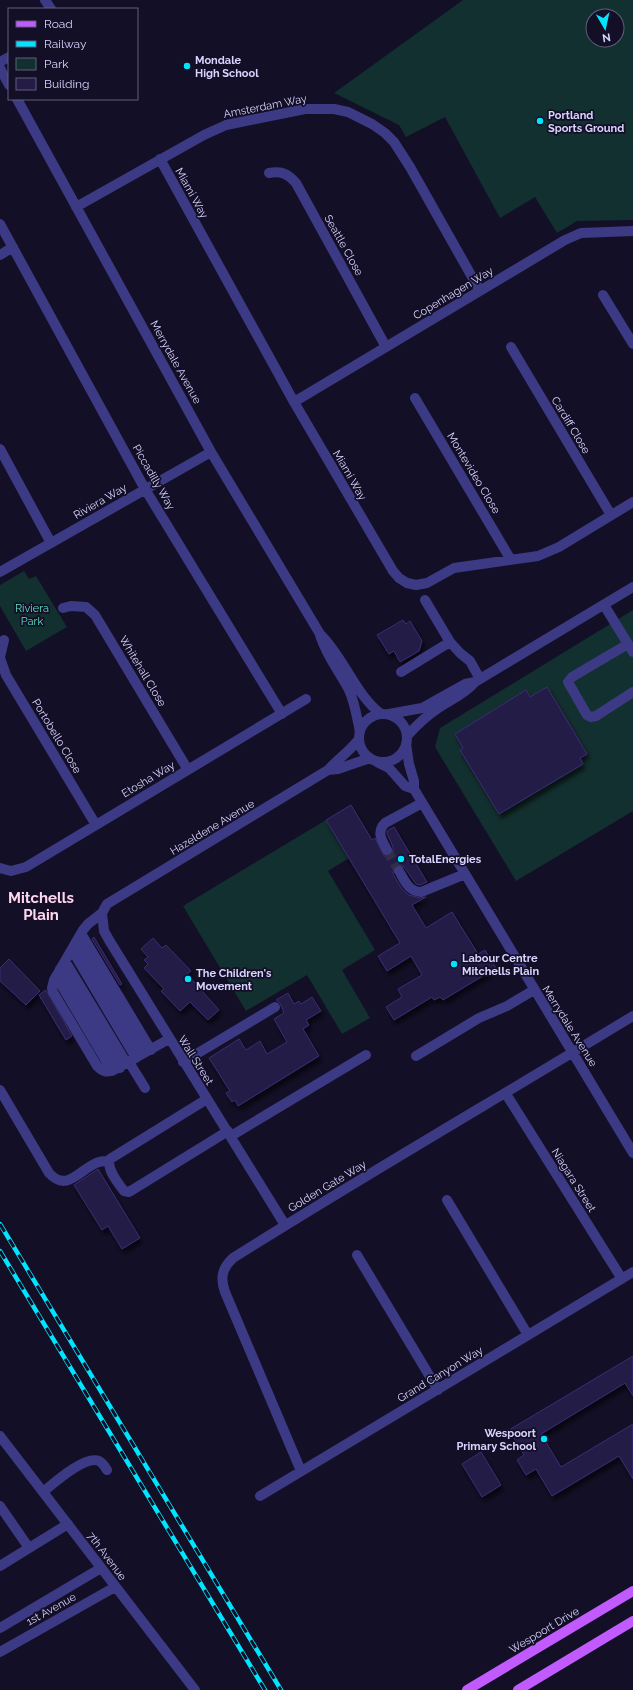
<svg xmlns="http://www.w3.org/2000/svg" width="633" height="1690" viewBox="0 0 633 1690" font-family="Raleway,sans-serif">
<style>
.green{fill:#12302f;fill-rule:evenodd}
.building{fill:#241b47;stroke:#3b2d73;filter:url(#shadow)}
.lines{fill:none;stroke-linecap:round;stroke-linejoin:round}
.minor-tunnel{stroke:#312d47;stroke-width:10;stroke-dasharray:10 5;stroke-linecap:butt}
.minor{stroke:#3d3a85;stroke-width:10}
.major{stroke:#c25bff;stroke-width:10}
.rail-casing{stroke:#00e5ff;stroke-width:4.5}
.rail{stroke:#130f26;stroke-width:3;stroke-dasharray:9;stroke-linecap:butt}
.poi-dot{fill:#00e5ff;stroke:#130f26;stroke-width:1.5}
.labels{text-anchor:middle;stroke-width:3.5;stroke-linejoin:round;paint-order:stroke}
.poi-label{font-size:11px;font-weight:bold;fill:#d9d4ff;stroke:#130f26;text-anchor:start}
.street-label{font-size:11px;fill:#d9d4ff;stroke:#130f26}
.park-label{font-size:11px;fill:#5fe0c0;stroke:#130f26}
.district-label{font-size:15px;font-weight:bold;fill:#ffd6f0;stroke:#130f26}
</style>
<defs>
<filter id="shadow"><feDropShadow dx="2.5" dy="4.5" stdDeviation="2" flood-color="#0009"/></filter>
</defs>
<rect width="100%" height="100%" fill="#130f26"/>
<path class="green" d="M463 0H633V220L577 221 557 233 535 197 500 218 445 117 406 137 399 125 334 93ZM593 16H617V40H593Z
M24 571 29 579 36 576 67 627 26 651 0 606V585Z
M633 610V811L516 881 435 747 440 728Z
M326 820 349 858 328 871 375 950 342 970 370 1018 342 1034 307 975 246 1011 183 906Z"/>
<path class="building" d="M403 620 406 624 410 621 422 641 419 651 400 662 394 651 389 654 377 635Z
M547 687 587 754 580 758 583 764 499 814 460 750 463 748 455 734 526 690 530 697Z
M351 805 372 840 375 838 384 856H390L393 853V847L387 833V831L394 827 427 882 420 885 416 884 404 867 399 865 394 867 393 874 402 889 409 895 420 898 426 897 412 905 426 928 452 912 478 954 485 950 496 968 443 1000 440 997 434 1000 432 997 394 1020 386 1007 402 997 398 989 422 975 411 956 387 971 378 956 400 943 326 820Z
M94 937 122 984 120 985 92 939Z
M153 938 162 948 166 945 191 971 187 974 219 1010 208 1020 190 1002 180 1011 161 991 164 989 144 968 148 964 144 960 148 957 141 949Z
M9 959 40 991 26 1005 0 981V968Z
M46 990 72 1036 66 1040 39 995Z
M288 993 294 1004 299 1001 301 1004 312 997 321 1011 306 1020 309 1025 303 1029 319 1056 238 1106 235 1100 232 1102 226 1093 230 1091 209 1058 239 1039 246 1050 260 1041 267 1054 287 1042 274 1019 284 1013 280 1003 276 1000Z
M98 1169 140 1238 122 1249 108 1226 102 1230 74 1185Z
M633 1356V1396L625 1383 541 1434 561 1467 633 1424V1479L619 1456 552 1496 536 1469 526 1475 517 1460 524 1455 509 1430Z
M481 1452 501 1485 482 1497 462 1464Z"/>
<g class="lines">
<path class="minor-tunnel" d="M387 850 399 871"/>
<path class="minor" d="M45 0 51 9
M0 62 9 57
M0 68 9 85
M17 99 211 452 320 634C344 657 354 693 381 714
M160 159 294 402 393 571 399 578 407 583 416 585 427 583 454 568 538 556 559 547 633 502
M269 173C281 171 287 173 296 183L386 347
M76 207 204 135 226 125 305 109H334L348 112 372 124 385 133 394 142 410 167 480 291
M0 224 145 489 282 714
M0 255 13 247
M603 295 633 344
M511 347 611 515
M415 398 511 560
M294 402 565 240 581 233 633 231
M0 449 51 543
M0 572 211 452
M425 600 450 642 460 653 470 661 480 679
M604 605 633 652
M63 608 71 606 86 607 95 615 188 770
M320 635C326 655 339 671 349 690 355 703 357 718 360 732
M628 644 572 677 568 682 587 715 591 717 596 716 633 692
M0 657 4 640
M0 658 6 675 96 825
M401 672 450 642
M389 714 422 708 465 684 475 682
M359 738a24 24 0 1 1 48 0a24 24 0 1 1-48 0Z
M407 736C416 726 426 716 437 709 450 700 465 694 475 682L633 587
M406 744 409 764 414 781V789L633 1153
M377 762 389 768 405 786 414 789
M328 770 338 769 370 758
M387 850C382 841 376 832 385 823L422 803
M0 868 11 871 26 867 306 699
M399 871C405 881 408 891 421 892L465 874
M102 913 88 924 83 930 54 980 52 988 53 992 97 1066C103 1072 107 1073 114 1070L169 1039
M82 935 151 1050
M77 942 144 1053
M72 950 136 1058
M65 961 127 1064
M60 969 120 1068
M56 976 112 1071
M416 1056 479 1018 507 1006 534 990
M129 1062 145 1088
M183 1062 275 1007
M0 1090 49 1173C68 1194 81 1167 99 1162 102 1161 106 1161 109 1161
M506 1094 622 1279
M207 1099 110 1159C106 1169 118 1183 124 1191L129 1192 228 1131
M231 1136 366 1055
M447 1200 528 1335
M285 1225 109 940 104 931 102 913 107 904 328 770C338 759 350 751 359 739
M357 1255 438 1390
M0 1436 195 1690
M301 1471 225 1292C220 1278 222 1268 233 1258 365 1175 500 1097 633 1016
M43 1492C54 1483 85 1455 99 1461 103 1463 105 1467 107 1470
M260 1496 633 1272
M0 1506 29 1548
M0 1566 68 1524
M0 1628 101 1568
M0 1652 115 1587"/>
<path class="major" d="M467 1690 633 1591
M518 1690 633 1621"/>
<g class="rail-casing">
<path id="rail" d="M0 1224 281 1690
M0 1251 265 1690"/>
</g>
<use href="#rail" class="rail"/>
</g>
<g class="poi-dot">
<circle cx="187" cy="66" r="4"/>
<circle cx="540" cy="121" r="4"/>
<circle cx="401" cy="859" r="4"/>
<circle cx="454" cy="964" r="4"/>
<circle cx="188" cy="979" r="4"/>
<circle cx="544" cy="1439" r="4"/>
</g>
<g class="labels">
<g class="poi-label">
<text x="195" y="64">Mondale<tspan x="195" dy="13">High School</tspan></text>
<text x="548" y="119">Portland<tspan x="548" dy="13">Sports Ground</tspan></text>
<text x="409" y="863">TotalEnergies</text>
<text x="462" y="962">Labour Centre<tspan x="462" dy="13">Mitchells Plain</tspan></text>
<text x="196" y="977">The Children's<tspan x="196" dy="13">Movement</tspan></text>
<text x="536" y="1437" text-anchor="end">Wespoort<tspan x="536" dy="13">Primary School</tspan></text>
</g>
<g class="street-label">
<text transform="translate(265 106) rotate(-11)" y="4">Amsterdam Way</text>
<text transform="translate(192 193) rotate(61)" y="4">Miami Way</text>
<text transform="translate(344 245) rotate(61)" y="4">Seattle Close</text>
<text transform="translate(453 293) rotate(-31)" y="4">Copenhagen Way</text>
<text transform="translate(176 362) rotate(61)" y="4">Merrydale Avenue</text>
<text transform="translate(571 425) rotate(59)" y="4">Cardiff Close</text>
<text transform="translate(474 473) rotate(59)" y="4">Montevideo Close</text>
<text transform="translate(350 475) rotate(60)" y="4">Miami Way</text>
<text transform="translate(154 477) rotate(60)" y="4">Piccadilly Way</text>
<text transform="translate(100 501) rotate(-30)" y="4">Riviera Way</text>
<text transform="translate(143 671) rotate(59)" y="4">Whitehall Close</text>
<text transform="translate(57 736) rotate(59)" y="4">Portobello Close</text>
<text transform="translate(148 779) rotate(-31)" y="4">Etosha Way</text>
<text transform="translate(212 827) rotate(-31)" y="4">Hazeldene Avenue</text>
<text transform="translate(570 1026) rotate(58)" y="4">Merrydale Avenue</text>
<text transform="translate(196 1060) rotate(58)" y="4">Wall Street</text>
<text transform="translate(574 1180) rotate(58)" y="4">Niagara Street</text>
<text transform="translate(327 1186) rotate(-31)" y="4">Golden Gate Way</text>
<text transform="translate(440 1374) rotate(-31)" y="4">Grand Canyon Way</text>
<text transform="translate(107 1556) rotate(53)" y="4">7th Avenue</text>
<text transform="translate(51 1609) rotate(-29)" y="4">1st Avenue</text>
<text transform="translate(544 1630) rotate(-31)" y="4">Wespoort Drive</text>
</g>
<g class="park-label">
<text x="32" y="612">Riviera<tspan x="32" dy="13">Park</tspan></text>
</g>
<g class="district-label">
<text x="41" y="903">Mitchells<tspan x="41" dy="17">Plain</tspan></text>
</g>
</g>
<rect x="8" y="8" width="130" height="92" fill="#130f26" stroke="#625e7d"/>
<rect x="16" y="21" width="20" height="6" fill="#c25bff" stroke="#625e7d"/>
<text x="44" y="28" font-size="12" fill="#d9d4ff">Road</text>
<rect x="16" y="41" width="20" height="6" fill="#00e5ff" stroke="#625e7d"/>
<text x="44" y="48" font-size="12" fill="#d9d4ff">Railway</text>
<rect x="16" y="58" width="20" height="12" fill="#12302f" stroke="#625e7d"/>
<text x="44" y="68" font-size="12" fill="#d9d4ff">Park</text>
<rect x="16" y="78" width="20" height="12" fill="#241b47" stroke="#625e7d"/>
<text x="44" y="88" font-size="12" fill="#d9d4ff">Building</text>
<g transform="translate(605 28) rotate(171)"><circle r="19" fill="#130f26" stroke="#625e7d"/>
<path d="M0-3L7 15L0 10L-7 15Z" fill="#00e5ff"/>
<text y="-6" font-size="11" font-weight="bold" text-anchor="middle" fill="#d9d4ff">N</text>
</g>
</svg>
